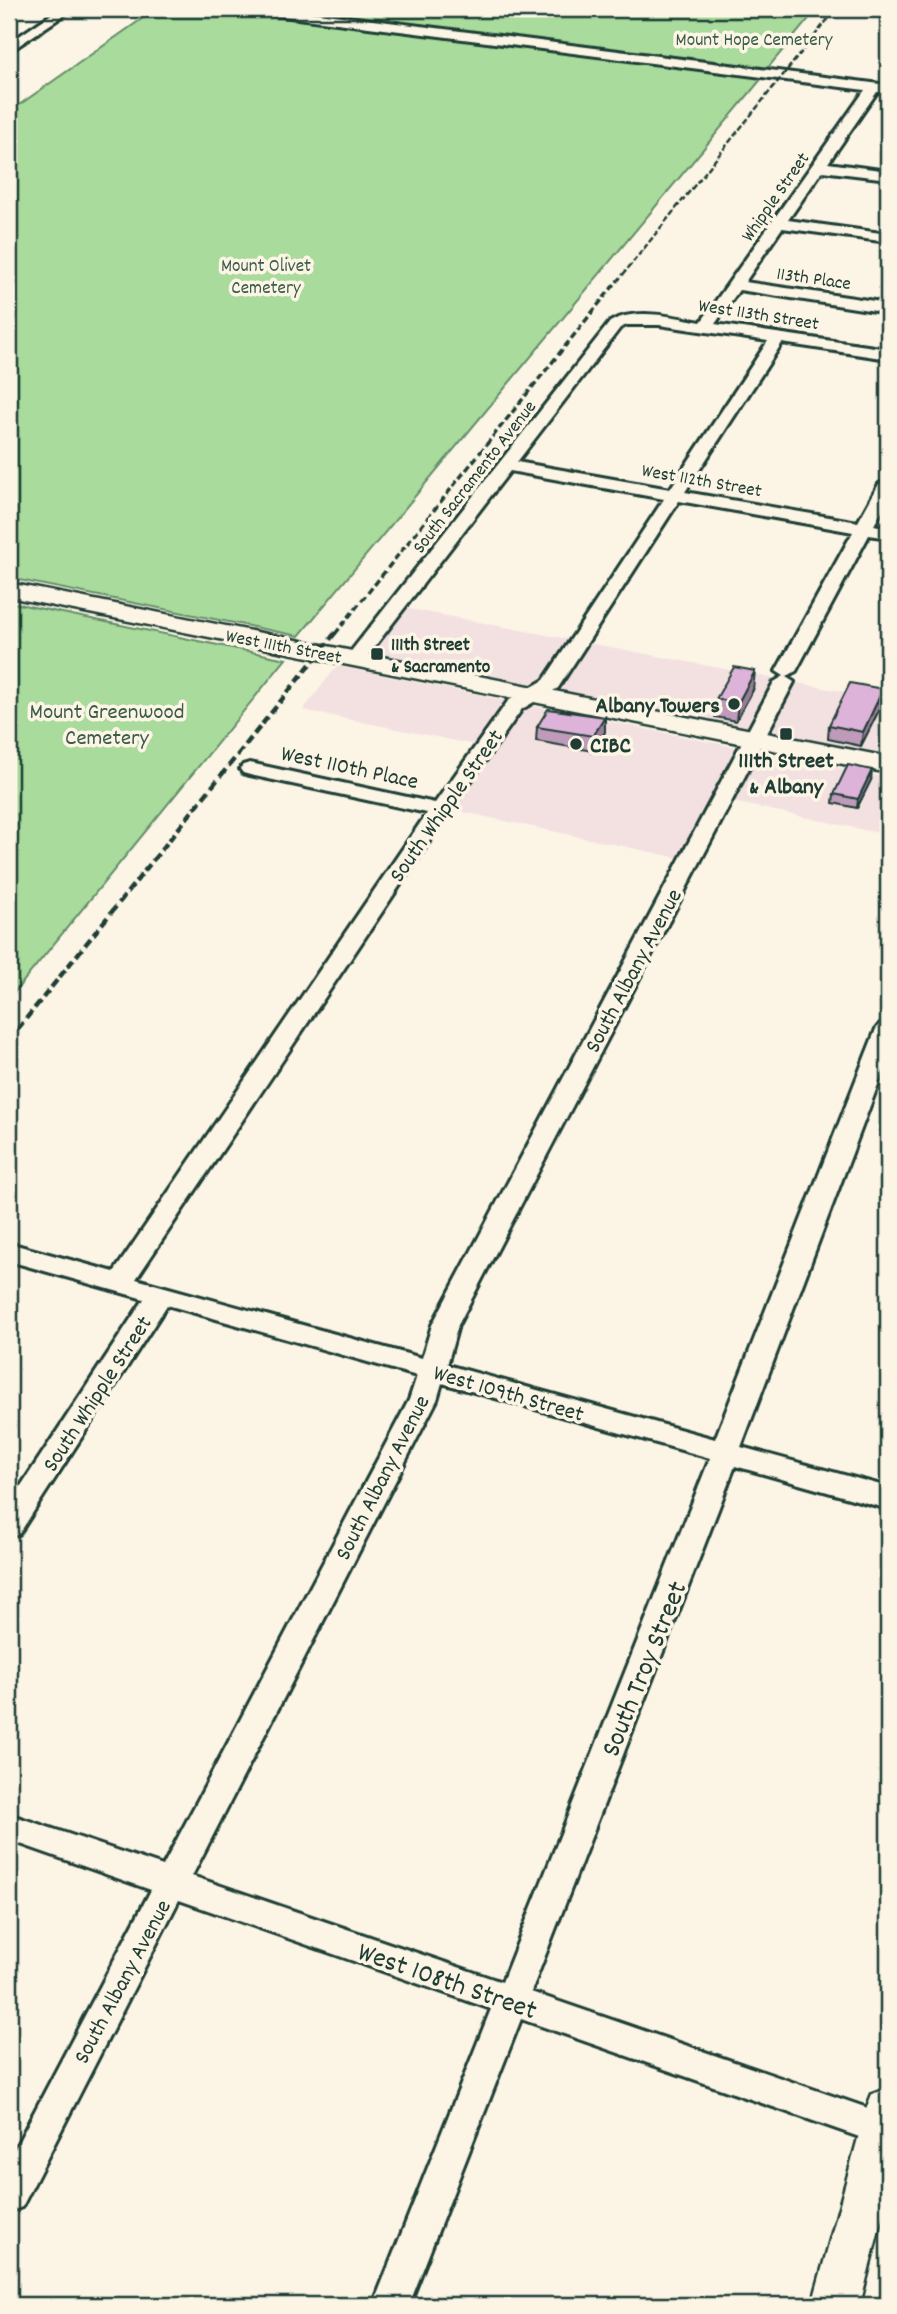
<svg xmlns="http://www.w3.org/2000/svg" width="897" height="2314" viewBox="0 0 897 2314" font-family="Dekko,sans-serif">
<style>
.built{fill:#f3e1e1}
.green{fill:#a8db9c;stroke:#648c68;stroke-width:2}
.lines{fill:none;stroke-linecap:round;stroke-linejoin:round}
.minor-casing{stroke:#1f3d34;stroke-width:6}
.major-casing{stroke:#1f3d34;stroke-width:5}
.minor{fill:#fcf5e5;fill-rule:evenodd}
.major{fill:#fcf5e5;fill-rule:evenodd}
.rail-far2{stroke:#1f3d34;stroke-width:2.5;stroke-dasharray:6 2.5;stroke-linecap:butt}
.rail-far1{stroke:#1f3d34;stroke-width:3.5;stroke-dasharray:7 3.5;stroke-linecap:butt}
.rail{stroke:#1f3d34;stroke-width:4.5;stroke-dasharray:9 4.5;stroke-linecap:butt}
.wall{fill:#bf9abb;stroke:#1f3d34;stroke-width:2}
.shaded-wall{fill:#9b7d98;stroke:#1f3d34;stroke-width:2}
.building{fill:#deb3d9;stroke:#1f3d34;stroke-width:2}
.poi-dot{fill:#1f3d34;stroke:#fcf5e5;stroke-width:2.5}
.labels{text-anchor:middle;stroke-width:7;stroke-linejoin:round;paint-order:stroke}
.far-park-label{font-size:19px;fill:#3a5d49;stroke:#fcf5e5}
.far-street-label{font-size:19px;fill:#1f3d34;stroke:#fcf5e5}
.far-poi-label{font-size:19px;font-weight:bold;fill:#1f3d34;stroke:#fcf5e5;text-anchor:start}
.poi-label{font-size:23px;font-weight:bold;fill:#1f3d34;stroke:#fcf5e5;text-anchor:end}
.park-label{font-size:23px;fill:#3a5d49;stroke:#fcf5e5}
.street-label{font-size:23px;fill:#1f3d34;stroke:#fcf5e5}
.near-street-label{font-size:28px;fill:#1f3d34;stroke:#fcf5e5}
</style>
<rect width="100%" height="100%" fill="#fcf5e5"/>
<filter id="ink" filterUnits="userSpaceOnUse"><feTurbulence type="fractalNoise" baseFrequency=".0143" numOctaves="2"/><feDisplacementMap in="SourceGraphic" scale="14" xChannelSelector="R" yChannelSelector="G"/><feConvolveMatrix kernelMatrix="1 2 1 2 8 2 1 2 1" color-interpolation-filters="sRGB"/></filter>
<g filter="url(#ink)">
<path class="built" d="M405 608 888 700V755L369 653Z
M337 666 888 778V835L719 799 688 860 444 808 485 747 303 710Z"/>
<path class="green" d="M156 9H219L763 77 299 636 9 578V112Z
M292 9H817L767 69Z
M9 602 286 659 9 999Z"/>
<g class="lines">
<g class="minor-casing">
<path id="minor" d="M59 9H73L9 52V43Z
M252 9H285L888 85V93L877 92 828 163 888 171V179L822 171 788 220 888 234V242L782 228 745 282 888 303V313L739 290 715 324 888 349V359L782 343 685 492 858 522 879 484 888 479V500L874 525 888 528V538L869 535 796 671 786 677 794 682 458 1325 447 1365 715 1439 876 1029 880 1024 888 1022V1058L741 1447 888 1487V1509L735 1466 531 1992 888 2115V2147L521 2019 409 2305H373L491 2009 179 1900 22 2207 9 2212V2160L151 1890 9 1840V1814L163 1866 409 1400 417 1376 167 1305 19 1534 9 1537V1504L144 1299 9 1261V1243L114 1272 427 813 250 775 243 773 240 769 243 765 250 763 435 803 508 701 544 680 664 499 510 471 362 663H348L345 659 610 322C636 307 673 317 701 322L865 90 258 13ZM627 325H659L768 341 670 489 517 462 620 328ZM679 501 853 532 776 671 784 676 774 682 432 1325 422 1358 136 1279 449 812 522 709 558 688ZM442 1383 710 1458 502 1982 192 1876 437 1400Z"/>
</g>
<g class="major-casing">
<path id="major" d="M9 583 888 757V773L9 597Z
M888 2088V2194L860 2305H812L866 2109 872 2094Z"/>
</g>
<use href="#minor" class="minor"/>
<use href="#major" class="major"/>
<path class="rail-far2" d="M617 282 836 9"/>
<path class="rail-far1" d="M335 634 618 280"/>
<path class="rail" d="M9 1040 336 632"/>
</g>
<path class="wall" d="M883 689 882 704 861 746 828 739 829 725Z
M753 690 736 721 715 717 716 699Z
M605 717V732L592 751 536 741 537 727Z
M871 780 857 808 833 803 834 794Z"/>
<path class="shaded-wall" d="M755 671 753 690 736 721 738 703Z
M883 689 882 704 861 746 863 732Z
M605 717V732L592 751 593 736Z
M872 770 871 780 857 808 858 799Z"/>
<path class="building" d="M734 667 755 671 738 703 716 699Z
M850 683 883 689 863 732 829 725Z
M548 709 605 717 593 736 537 727Z
M848 765 872 770 858 799 834 794Z"/>
</g>
<g class="poi-dot">
<rect x="370" y="647" width="14" height="14" rx="3.5"/>
<circle cx="734" cy="704" r="7"/>
<rect x="779" y="727" width="14" height="14" rx="3.5"/>
<circle cx="576" cy="744" r="7"/>
</g>
<g class="labels">
<g class="far-park-label">
<text x="754" y="45">Mount Hope Cemetery</text>
<text x="266" y="271">Mount Olivet<tspan x="266" dy="22">Cemetery</tspan></text>
</g>
<g class="far-street-label">
<text transform="translate(774 196) rotate(-55)" y="7">Whipple Street</text>
<text transform="translate(814 277) rotate(8)" y="7">113th Place</text>
<text transform="translate(759 313) rotate(9)" y="7">West 113th Street</text>
<text transform="translate(473 476) rotate(-52)" y="7">South Sacramento Avenue</text>
<text transform="translate(702 479) rotate(10)" y="7">West 112th Street</text>
<text transform="translate(284 645) rotate(11)" y="7">West 111th Street</text>
</g>
<g class="far-poi-label">
<text x="391" y="650">111th Street<tspan x="391" dy="22">&amp; Sacramento</tspan></text>
</g>
<g class="poi-label">
<text x="720" y="712">Albany Towers</text>
<text x="590" y="752" text-anchor="start">CIBC</text>
<text x="786" y="767" text-anchor="middle">111th Street<tspan x="786" dy="26">&amp; Albany</tspan></text>
</g>
<g class="park-label">
<text x="107" y="718">Mount Greenwood<tspan x="107" dy="26">Cemetery</tspan></text>
</g>
<g class="street-label">
<text transform="translate(350 766) rotate(12)" y="8">West 110th Place</text>
<text transform="translate(445 805) rotate(-55)" y="8">South Whipple Street</text>
<text transform="translate(632 970) rotate(-62)" y="8">South Albany Avenue</text>
<text transform="translate(509 1392) rotate(16)" y="8">West 109th Street</text>
<text transform="translate(96 1393) rotate(-57)" y="8">South Whipple Street</text>
<text transform="translate(381 1477) rotate(-63)" y="8">South Albany Avenue</text>
<text transform="translate(121 1981) rotate(-62)" y="8">South Albany Avenue</text>
</g>
<g class="near-street-label">
<text transform="translate(642 1668) rotate(-68)" y="10">South Troy Street</text>
<text transform="translate(448 1979) rotate(19)" y="10">West 108th Street</text>
</g>
</g>
<rect width="897" height="2314" fill="none" stroke="#fcf5e5" stroke-width="35"/>
<rect x="18" y="18" width="862" height="2279" fill="none" stroke="#1f3d34" stroke-width="2.5" filter="url(#ink)"/>
</svg>
